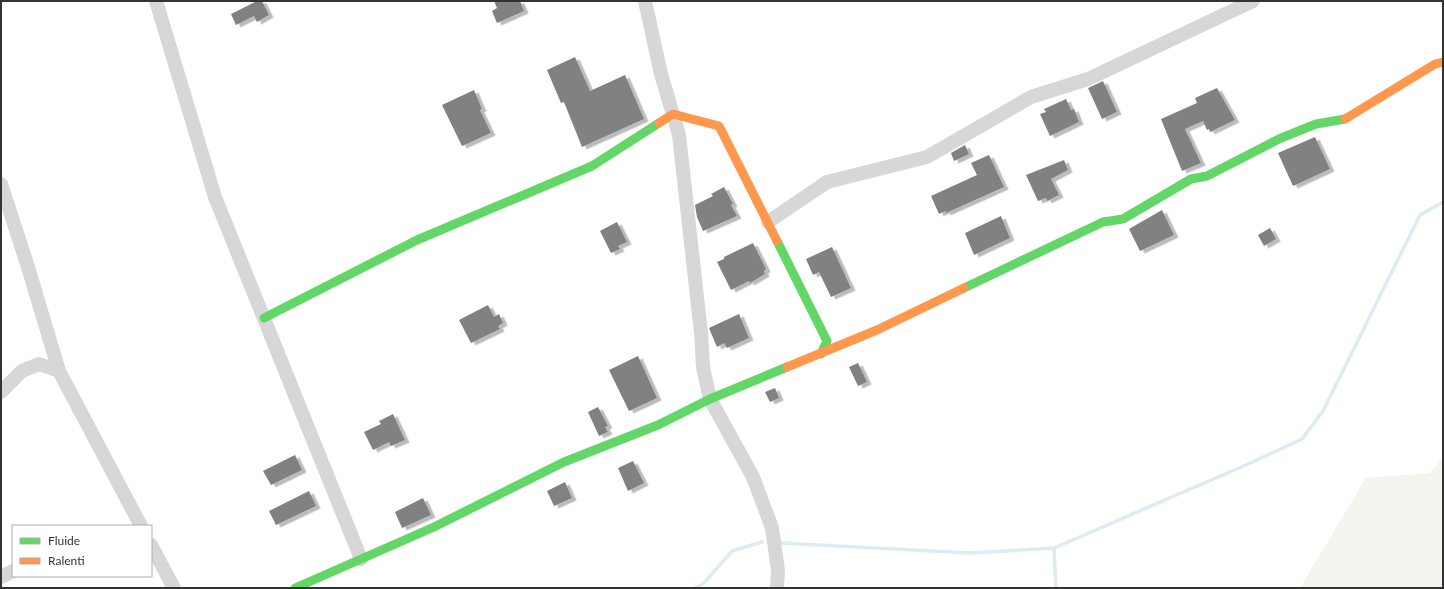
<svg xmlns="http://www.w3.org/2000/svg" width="1444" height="589" viewBox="0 0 1444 589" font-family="Lato,sans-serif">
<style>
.green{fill:#f1f5ed}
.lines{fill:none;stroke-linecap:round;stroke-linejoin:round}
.stream{stroke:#ddebf3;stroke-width:3.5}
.building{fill:#818181;filter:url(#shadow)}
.street{stroke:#d7d7d7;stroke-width:14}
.fast{stroke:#63d668;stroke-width:9}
.slow{stroke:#ff974d;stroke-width:9}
</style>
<defs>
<filter id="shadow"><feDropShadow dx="4.5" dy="2.5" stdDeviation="0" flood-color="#0004"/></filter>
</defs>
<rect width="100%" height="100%" fill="#fff"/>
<path class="green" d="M1443 458V588H1300L1366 478 1430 473Z"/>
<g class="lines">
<path class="stream" d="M781 543 970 553 1054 548 1246 465 1302 439 1323 411 1420 215 1443 202
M1054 548 1056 588
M695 588 703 584 732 551 762 542"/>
</g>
<path class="building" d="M257 1H262L269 15 257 22 254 16 236 25 231 14Z
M494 1H520L524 11 497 23 492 11 497 8Z
M575 57 590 91 625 75 644 119 582 147 564 102 561 103 547 70Z
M1103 81 1117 112 1102 119 1088 88Z
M1217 88 1235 120 1210 132 1209 129 1207 130 1203 121 1185 129 1201 163 1182 171 1161 119 1197 103 1195 98Z
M474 90 482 109 480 110 491 133 462 146 442 105Z
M1066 99 1071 110 1074 109 1079 122 1050 136 1040 114 1046 112 1044 109Z
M1315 137 1330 169 1293 186 1278 153Z
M965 145 969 154 954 161 951 153Z
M989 155 1004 187 946 213 945 211 939 214 931 196 977 175 971 163Z
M1064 160 1068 170 1051 179 1059 195 1047 201 1046 198 1038 201 1026 175Z
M724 187 733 204 731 205 737 216 703 231 697 217 695 205 713 196 711 194Z
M1162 210 1174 235 1140 251 1129 229Z
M1001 216 1010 238 974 255 965 233Z
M617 222 627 242 618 246 620 249 611 253 600 231Z
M1270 228 1276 239 1264 246 1258 235Z
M753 243 766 269 764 271 765 274 750 283 749 281 731 290 717 262 724 259V257Z
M832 247 851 288 831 297 819 272 813 275 806 259Z
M488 305 494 317 499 314 503 323 498 326 500 329 471 343 459 320Z
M739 314 749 338 727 348 724 343 717 347 709 328Z
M638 356 657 398 629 411 609 370Z
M858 363 867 382 858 386 849 367Z
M775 388 779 398 770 402 765 392Z
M598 407 608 426 605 427 608 432 599 436 588 412Z
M393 414 405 440 391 446 389 442 373 450 364 432 381 424 379 421Z
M295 455 302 470 271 485 263 471Z
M633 461 644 483 628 491 618 468Z
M565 482 572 498 554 506 547 491Z
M309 491 316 506 276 525 269 511Z
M423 498 431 515 402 528 395 512Z"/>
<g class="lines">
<path class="street" d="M156 1 215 197 361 559
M645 1 661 74 679 135 701 333 703 367 710 399 753 477 772 528 778 570 777 588
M1 184 28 267 59 371 141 526
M768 222 827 182 927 157 1031 97 1088 79 1253 1
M1 392 22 371 39 364 59 371
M151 545 174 588
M1 577 13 571"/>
<path class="fast" d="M777 241 827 341 821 354
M964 288 1103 222 1123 219 1191 179 1207 176 1281 138 1316 124 1345 119
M264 318 417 240 592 166 659 123
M295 588 434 527 564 462 658 425 710 399 787 367"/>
<path class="slow" d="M1345 119 1435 64 1443 62
M659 123 673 114 719 126 777 241
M787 367 877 330 964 288"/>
</g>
<rect width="1444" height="589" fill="none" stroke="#333333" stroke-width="4"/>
<rect x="12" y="525" width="140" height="52" fill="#ffffff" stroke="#adadad"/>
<rect x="20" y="538" width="20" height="6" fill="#63d668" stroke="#adadad"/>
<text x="48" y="545" font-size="12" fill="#333333">Fluide</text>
<rect x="20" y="558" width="20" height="6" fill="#ff974d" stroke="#adadad"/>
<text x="48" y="565" font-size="12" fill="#333333">Ralenti</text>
</svg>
